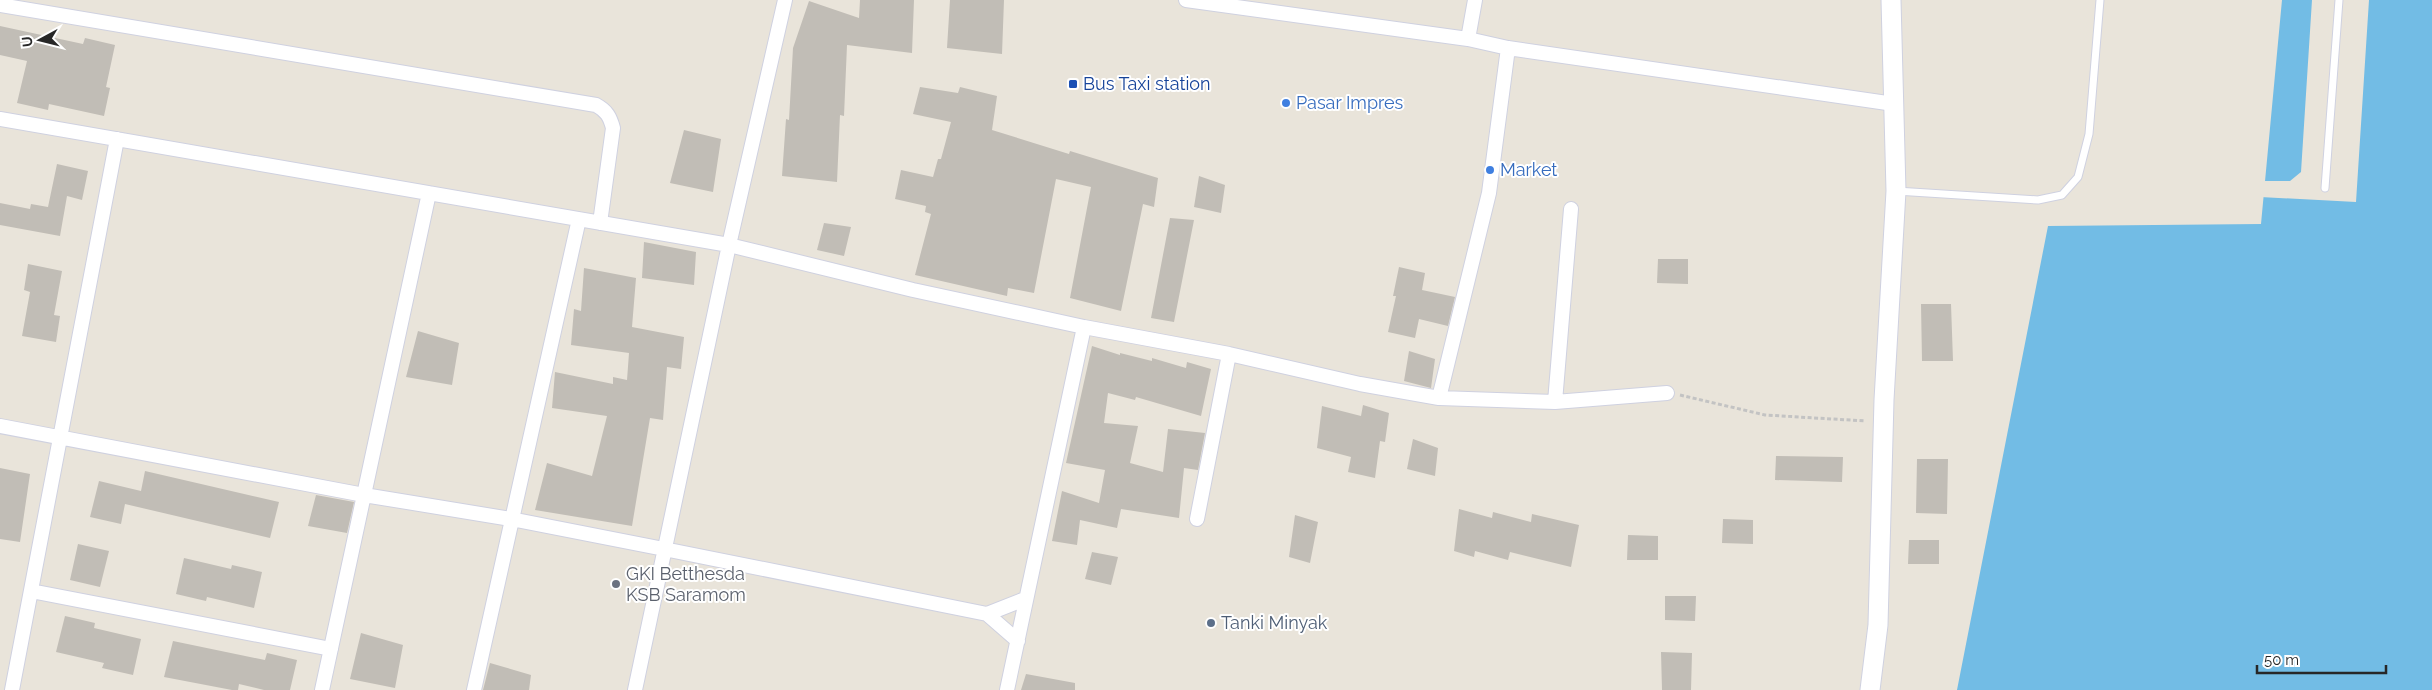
<svg xmlns="http://www.w3.org/2000/svg" width="2432" height="690" viewBox="0 0 2432 690" font-family="Raleway,sans-serif">
<style>
.water{fill:#72bce5}
.pier{fill:#e9e4da}
.building{fill:#c1bdb6}
.lines{fill:none;stroke-linecap:round;stroke-linejoin:round}
.lane-casing{stroke:#cfd1e0;stroke-width:9}
.street-casing{stroke:#cfd1e0;stroke-width:16}
.secondary-casing{stroke:#cfd1e0;stroke-width:21}
.path{stroke:#c3c3c3;stroke-width:3;stroke-dasharray:4 2.5;stroke-linecap:butt}
.lane{stroke:#fff;stroke-width:7}
.street{stroke:#fff;stroke-width:14}
.secondary{stroke:#fff;stroke-width:19}
.transit-dot{fill:#1a4fb4;stroke:#fff;stroke-width:2}
.shop-dot{fill:#3f7fe0;stroke:#fff;stroke-width:2}
.worship-dot{fill:#6b7280;stroke:#fff;stroke-width:2}
.service-dot{fill:#5c6f8a;stroke:#fff;stroke-width:2}
.labels{text-anchor:middle;stroke-width:4;stroke-linejoin:round;paint-order:stroke}
.transit-label{font-size:18px;fill:#164399;stroke:#fff;text-anchor:start}
.shop-label{font-size:18px;fill:#366cbe;stroke:#fff;text-anchor:start}
.worship-label{font-size:18px;fill:#5b616d;stroke:#fff;text-anchor:start}
.service-label{font-size:18px;fill:#4e5e75;stroke:#fff;text-anchor:start}
</style>
<rect width="100%" height="100%" fill="#e9e4da"/>
<path class="water" d="M2282 0H2432V690H1957L2048 226 2261 224Z"/>
<path class="pier" d="M2312 0H2369L2356 202 2260 197 2261 181H2290L2301 172Z"/>
<path class="building" d="M860 0H914L912 53 847 45 844 116 840 115 837 182 782 176 786 119 789 120 793 48 809 1 859 18Z
M950 0H1004L1002 54 947 48Z
M0 26 83 44 85 38 115 45 106 87 110 88 104 116 49 104 48 110 17 103 27 61 0 55Z
M920 87 958 93 960 87 997 96 992 130 1069 154 1070 151 1158 178 1154 207 1143 204 1121 311 1070 298 1091 187 1056 179 1034 293 1008 288 1007 296 915 275 931 214 925 212 926 206 895 199 901 170 933 177 938 159H941L951 122 913 114Z
M684 130 721 139 713 192 670 183Z
M57 164 88 171 82 200 67 196 60 236 0 225V203L30 209 31 204 48 207Z
M1199 176 1225 185 1221 213 1194 207Z
M1170 218 1194 220 1174 322 1151 318Z
M824 223 851 227 844 256 817 250Z
M644 242 696 252 694 285 642 278Z
M1658 259H1688V284L1657 283Z
M28 264 62 271 54 315 60 316 56 342 22 336 30 292 24 290Z
M1399 267 1425 273 1422 290 1455 297 1448 326 1419 319 1415 338 1388 332 1396 296H1393Z
M584 268 636 278 632 327 684 337 681 369 667 367 663 420 650 418 632 526 535 510 547 463 592 476 607 416 552 408 555 372 613 384V377L627 380 629 353 571 345 574 309 581 311Z
M1921 304H1951L1953 361H1922Z
M418 331 459 343 452 385 406 377Z
M1092 346 1120 355V353L1152 361V358L1186 368 1187 362 1211 369 1201 416 1136 397 1135 400 1108 393 1104 423 1138 426 1130 463 1163 472 1168 429 1205 433 1198 470 1184 468 1179 518 1121 509 1117 528 1080 520 1077 545 1052 541 1062 491 1099 503 1105 470 1066 463Z
M1409 351 1435 359 1431 388 1404 381Z
M1363 405 1389 413 1385 442 1380 441 1375 478 1348 472 1351 457 1317 448 1322 406 1361 416Z
M1413 439 1438 448 1435 476 1407 469Z
M1776 456 1843 457 1842 482 1775 480Z
M1917 459H1948L1947 514 1916 513Z
M0 468 30 474 20 542 0 539Z
M145 471 279 502 270 538 125 504 121 524 90 517 99 481 141 491Z
M316 495 354 502 347 533 308 526Z
M1459 509 1492 518 1493 512 1531 522 1532 514 1579 525 1571 567 1510 552 1508 560 1475 551 1474 557 1454 551Z
M1295 515 1318 522 1310 563 1289 557Z
M1723 519 1753 520V544L1722 543Z
M1628 535 1658 536V560H1627Z
M1909 540H1939V564H1908Z
M78 544 109 551 100 587 70 580Z
M1092 552 1118 557 1111 585 1085 579Z
M184 558 231 569 232 565 262 572 254 608 207 597 206 601 176 594Z
M1665 596H1696L1695 621 1665 620Z
M65 616 95 623 94 628 141 639 133 675 102 668 104 663 56 652Z
M361 633 403 645 395 688 350 679Z
M173 641 265 660 267 653 297 660 290 690H264L239 684 238 690H232L164 677Z
M1661 652 1692 653 1691 690H1662Z
M490 663 531 675 529 690H483Z
M1026 674 1075 683V690H1021Z"/>
<g class="lines">
<g class="lane-casing">
<path id="lane" d="M2325 188 2339 0
M1896 191 2038 200 2062 195 2078 177 2089 134 2100 0"/>
</g>
<g class="street-casing">
<path id="street" d="M1186 0 1468 39 1508 48 1894 104
M0 5 596 105C607 111 610 117 613 128L600 223
M1468 39 1475 0
M0 119 729 245 913 290 1084 327 1229 354 1360 384 1439 398 1555 402 1667 393
M1439 398 1489 193 1508 48
M1555 402 1571 209
M0 426 364 495 511 519 664 549 987 614 1018 641
M1197 519 1229 354
M31 591 331 649
M987 614 1025 599
M12 690 117 139
M322 690 429 193
M474 690 579 219
M635 690 729 245 785 0
M1007 690 1084 327"/>
</g>
<g class="secondary-casing">
<path id="secondary" d="M1870 690 1878 625 1884 400 1896 191 1891 0"/>
</g>
<path class="path" d="M1680 395 1765 415 1866 421"/>
<use href="#lane" class="lane"/>
<use href="#street" class="street"/>
<use href="#secondary" class="secondary"/>
</g>
<rect class="transit-dot" x="1068" y="79" width="10" height="10" rx="2.5"/>
<g class="shop-dot">
<circle cx="1286" cy="103" r="5"/>
<circle cx="1490" cy="170" r="5"/>
</g>
<circle class="worship-dot" cx="616" cy="584" r="5"/>
<circle class="service-dot" cx="1211" cy="623" r="5"/>
<g class="labels">
<g class="transit-label">
<text x="1083" y="90">Bus Taxi station</text>
</g>
<g class="shop-label">
<text x="1296" y="109">Pasar Impres</text>
<text x="1500" y="176">Market</text>
</g>
<g class="worship-label">
<text x="626" y="580">GKI Betthesda<tspan x="626" dy="21">KSB Saramom</tspan></text>
</g>
<g class="service-label">
<text x="1221" y="629">Tanki Minyak</text>
</g>
</g>
<g transform="translate(40 40) rotate(263)" stroke="#ffffff" stroke-width="4" paint-order="stroke">
<path d="M0-4L9 19L0 12L-9 19Z" fill="#272727"/>
<text y="-8" font-size="14" font-weight="bold" text-anchor="middle" fill="#272727">U</text>
</g>
<path d="M2257 665v8h129v-8" fill="none" stroke="#272727" stroke-width="2.5"/>
<text x="2264" y="665" font-size="15" fill="#272727" stroke="#ffffff" stroke-width="4" paint-order="stroke">50 m</text>
</svg>
